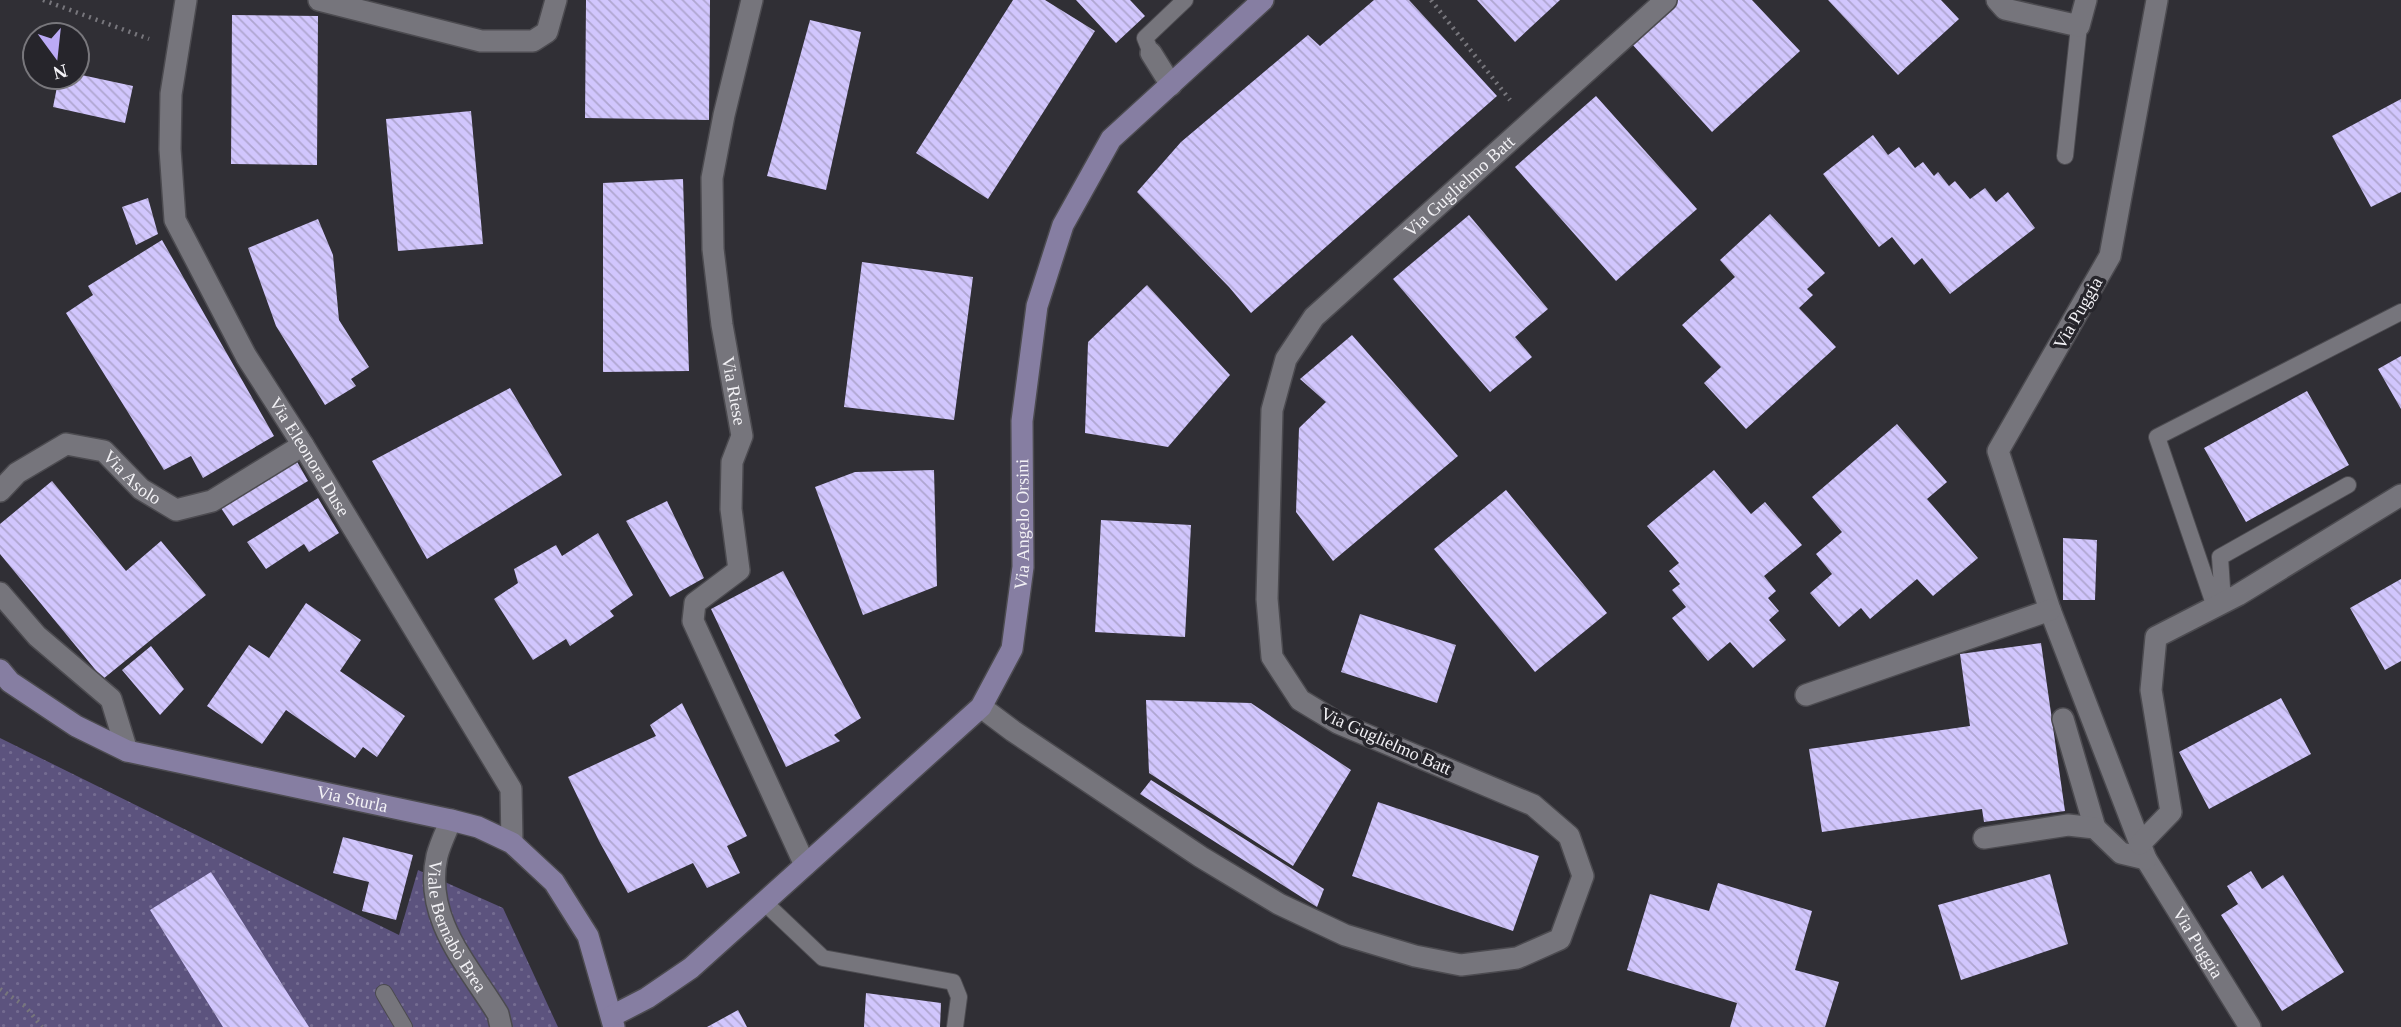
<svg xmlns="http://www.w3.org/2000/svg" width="2401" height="1027" viewBox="0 0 2401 1027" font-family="'Times New Roman',serif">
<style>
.grass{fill:url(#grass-dots)}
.building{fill:url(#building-back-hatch)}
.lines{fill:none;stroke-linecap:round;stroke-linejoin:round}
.lane-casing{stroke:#4c4b50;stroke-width:18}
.street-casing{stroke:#4c4b50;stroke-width:24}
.secondary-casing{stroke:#4c4b50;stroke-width:24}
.path{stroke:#77767c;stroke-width:4.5;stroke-dasharray:2 5;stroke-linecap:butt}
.lane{stroke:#76757c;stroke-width:16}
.street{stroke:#76757c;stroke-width:21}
.secondary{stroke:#867ea2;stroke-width:21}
.labels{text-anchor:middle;stroke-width:7;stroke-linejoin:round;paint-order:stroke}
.street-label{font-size:18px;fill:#f2f1f5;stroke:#26252b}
</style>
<defs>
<pattern id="grass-dots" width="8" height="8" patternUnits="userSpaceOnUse" patternTransform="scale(1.75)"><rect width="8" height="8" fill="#5c537e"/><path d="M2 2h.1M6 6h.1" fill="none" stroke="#746c91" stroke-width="1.8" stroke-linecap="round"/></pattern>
<pattern id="building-back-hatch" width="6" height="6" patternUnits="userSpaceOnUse" patternTransform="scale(1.75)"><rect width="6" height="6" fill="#d1c6fd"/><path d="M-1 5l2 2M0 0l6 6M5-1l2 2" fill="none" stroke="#afa6d0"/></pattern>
</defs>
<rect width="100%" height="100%" fill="#302f35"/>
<path class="grass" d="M0 738 399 935 418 870 503 908 558 1027H0Z"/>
<path class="building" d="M586 0H710L709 120 585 118Z
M1013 0H1045L1095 31 988 199 916 153Z
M1076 0H1130L1145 16 1116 43Z
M1374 0H1409L1497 96 1251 313 1229 287 1137 192 1181 142 1308 35 1320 46Z
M1477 0H1560L1515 42Z
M1678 0H1752L1800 51 1712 132 1631 43Z
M1828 0H1941L1959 19 1898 75Z
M232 15 318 16 317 165 231 164Z
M810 20 861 32 826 190 767 176Z
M77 74 133 86 125 123 53 107 59 77H77Z
M1596 96 1697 209 1616 281 1515 167Z
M2401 99V192L2371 207 2332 136Z
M471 111 483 244 398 251 386 119Z
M1873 135 1888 155 1899 147 1915 168 1923 162 1934 176 1938 172 1949 186 1955 181 1970 199 1985 188 1996 202 2008 192 2035 228 1950 294 1922 258 1914 265 1892 237 1879 247 1823 174Z
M683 179 689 371 603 372V183Z
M148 198 158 234 136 245 122 207Z
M1770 214 1825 273 1807 289 1813 295 1799 308 1836 347 1746 429 1704 383 1721 367 1682 325 1735 277 1720 260Z
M1469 215 1548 309 1515 337 1532 357 1490 392 1393 279Z
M318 219 333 255 339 320 369 367 351 379 356 386 325 405 276 326 248 248Z
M162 240 274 436 203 478 191 456 164 470 66 313 93 295 88 286Z
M862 262 973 277 954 420 844 407Z
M1147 285 1230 375 1168 447 1085 433 1088 342Z
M1352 335 1458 456 1333 561 1296 512 1299 428 1326 402 1300 379Z
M2401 356V409L2378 369Z
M510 388 562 475 427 559 372 461Z
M2307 391 2349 465 2246 522 2204 448Z
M1897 424 1947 482 1927 499 1978 558 1933 596 1917 579 1870 619 1861 608 1839 627 1810 593 1832 574 1816 554 1842 532 1812 497Z
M296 460 308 481 233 526 219 505Z
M934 470 937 586 863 615 815 487 855 472Z
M1714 470 1751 514 1765 502 1802 545 1764 576 1776 591 1768 598 1779 611 1769 620 1786 640 1753 668 1730 642 1708 661 1672 618 1686 607 1672 590 1680 584 1669 571 1679 563 1647 526Z
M52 481 126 571 161 541 206 595 103 679 0 554V524Z
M1506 490 1607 613 1535 672 1434 549Z
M318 498 339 533 309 552 304 544 266 569 247 542Z
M667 501 704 578 670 597 626 521Z
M1101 520 1191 525 1185 637 1095 632Z
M598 533 633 595 610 611 614 616 570 646 566 639 533 660 494 599 518 583 514 569 556 545 562 556Z
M2063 538 2097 540 2095 600H2063Z
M783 571 861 718 834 735 840 741 786 767 711 609Z
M2401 579V661L2385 670 2350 608Z
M306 603 361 640 340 671 405 716 377 757 363 747 355 758 286 710 262 744 207 706 249 645 269 658Z
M1360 614 1456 645 1437 703 1341 672Z
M2041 643 2065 811 1984 822 1982 809 1822 832 1809 749 1970 726 1960 654Z
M151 646 184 689 160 715 122 670Z
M2281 698 2311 754 2209 809 2179 752Z
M1146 700 1251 703 1351 770 1293 866 1149 773Z
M682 703 747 836 727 846 740 873 707 888 693 863 628 893 599 841 568 777 656 736 650 725Z
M1151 780 1324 889 1317 907 1140 794Z
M1378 802 1539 856 1513 931 1352 876Z
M343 837 413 855 396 920 362 911 369 882 333 873Z
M2251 871 2262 889 2283 875 2344 972 2282 1011 2221 915 2238 904 2227 886Z
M211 872 309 1027H223L150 910Z
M2050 874 2068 944 1961 980 1938 905Z
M1718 883 1812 911 1795 970 1839 982 1825 1027H1730L1737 1003 1627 970 1650 894 1709 911Z
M866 993 941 1003 940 1027H864Z
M738 1010 747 1027H707Z"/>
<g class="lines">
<g class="lane-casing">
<path id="lane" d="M1151 53 1145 38 1185 0
M2065 156 2079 26
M2223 603 2220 557 2348 485
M2215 607 2157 437 2401 312
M764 902 823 958 953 982 959 997 955 1027
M384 993 404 1027"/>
</g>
<g class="street-casing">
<g id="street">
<path id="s1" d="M186 0 171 94 170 149 175 220 246 356 303 445 511 789 512 843"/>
<path d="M319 0 481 41H533L547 32 556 0"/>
<path id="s2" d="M752 0 724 115 712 178 713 249 722 325 742 436 732 462 731 509 739 570 695 603 693 621 805 865"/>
<path d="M1997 0 2005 9 2079 26 2086 0"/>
<path id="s3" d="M2157 0 2110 256 1998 451 2050 610 2146 859 2250 1027"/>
<path d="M1151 53 1171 85"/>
<path id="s4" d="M0 491 17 473 66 444 104 451 141 489 176 510 212 501 303 445"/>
<path d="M0 593 37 636 111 699 127 751"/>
<path d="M1806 695 2050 610"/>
<path id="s5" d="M981 707 1013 731 1201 857 1279 904 1345 935 1415 956 1461 965 1517 958 1560 939 1583 876 1569 836 1533 805 1338 723 1300 700 1272 657 1267 599 1272 410 1286 359 1314 317 1666 0"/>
<path d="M2063 719 2095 828"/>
<path id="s6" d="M451 820C446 832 440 844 437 856 423 918 468 965 498 1014L501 1027"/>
<path d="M1984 838 2068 825 2095 828 2121 853 2146 859"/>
<path d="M2140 844 2171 812 2151 690 2156 637 2238 595 2401 495"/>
</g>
</g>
<g class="secondary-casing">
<g id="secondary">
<path id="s7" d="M0 670 10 682 76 726 127 751 451 820 478 827 512 843 554 882 588 936 614 1027"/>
<path id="s8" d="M612 1016 647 998 691 968 981 707 1012 649 1023 567 1022 421 1037 306 1063 225 1111 139 1263 0"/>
</g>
</g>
<path class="path" d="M43 0 149 39
M1431 0 1510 100
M0 989 25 1006 42 1027"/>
<use href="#lane" class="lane"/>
<use href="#street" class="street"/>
<use href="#secondary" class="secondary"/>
</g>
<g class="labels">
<g class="street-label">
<text dy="6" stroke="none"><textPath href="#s5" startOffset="1664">Via Guglielmo Batt</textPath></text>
<text transform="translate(2078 313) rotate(-60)" y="6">Via Puggia</text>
<text dy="6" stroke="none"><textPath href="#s2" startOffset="397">Via Riese</textPath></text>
<text dy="6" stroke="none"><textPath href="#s1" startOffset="494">Via Eleonora Duse</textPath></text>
<text dy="6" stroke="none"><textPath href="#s4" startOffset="159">Via Asolo</textPath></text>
<text dy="6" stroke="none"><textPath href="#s8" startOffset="674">Via Angelo Orsini</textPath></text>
<text transform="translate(1386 741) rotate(24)" y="6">Via Guglielmo Batt</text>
<text dy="6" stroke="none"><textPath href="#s7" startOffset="382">Via Sturla</textPath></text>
<text dy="6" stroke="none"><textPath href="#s6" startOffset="114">Viale Bernabò Brea</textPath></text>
<text dy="6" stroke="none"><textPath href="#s3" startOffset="1018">Via Puggia</textPath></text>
</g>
</g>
<g transform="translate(56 56) rotate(165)"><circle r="33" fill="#26252b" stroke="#78777c" stroke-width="2"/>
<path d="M0-5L12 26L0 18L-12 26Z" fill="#bbaaf6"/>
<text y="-10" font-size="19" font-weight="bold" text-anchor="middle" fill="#f2f1f5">N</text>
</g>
</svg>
